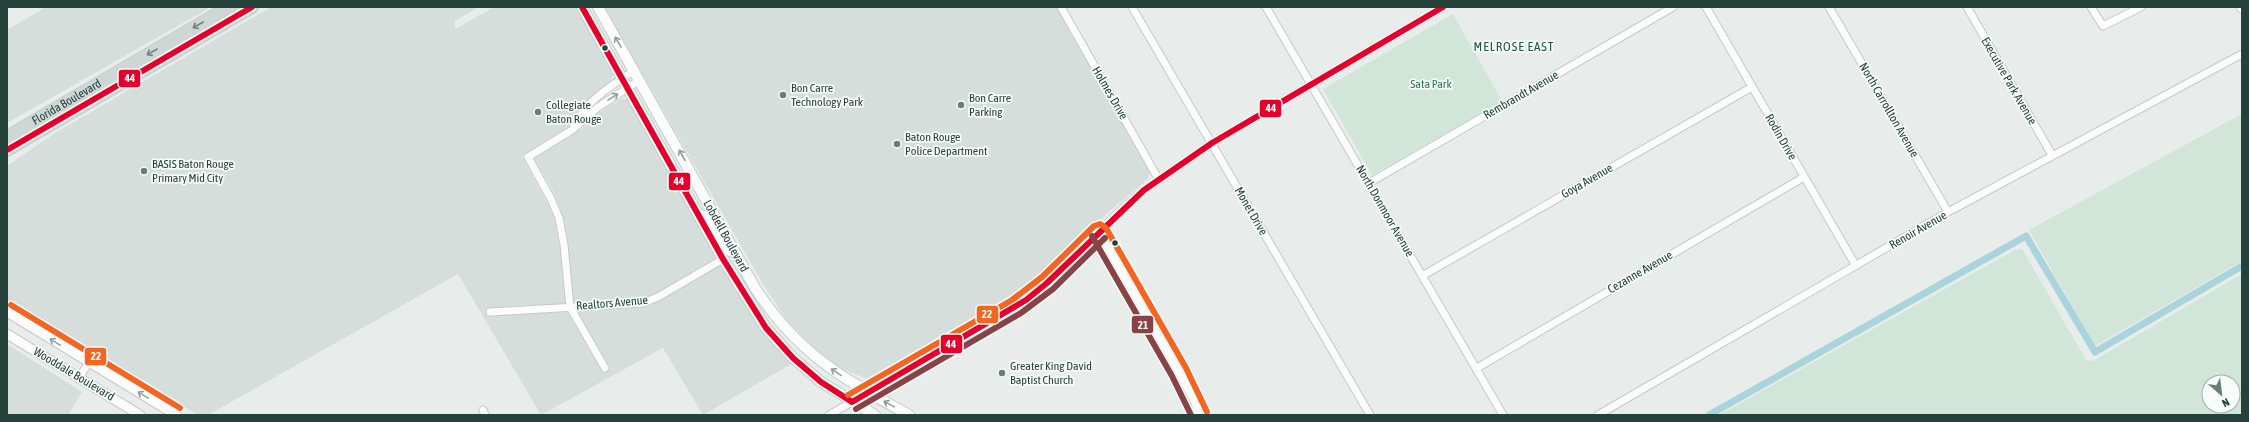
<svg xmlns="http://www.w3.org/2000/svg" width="2249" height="422" viewBox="0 0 2249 422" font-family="'Asap Condensed',sans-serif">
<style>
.built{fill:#d6dedb;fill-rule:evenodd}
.green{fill:#d1e6d8;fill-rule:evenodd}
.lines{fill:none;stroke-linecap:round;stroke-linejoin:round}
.canal{stroke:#a9d4db;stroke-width:7}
.minor-casing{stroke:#c5cac8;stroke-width:9}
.tertiary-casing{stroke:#c5cac8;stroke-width:11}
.secondary-casing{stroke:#c3cbc8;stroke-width:12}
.primary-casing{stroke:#c3ccc9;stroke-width:14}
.minor{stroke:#fcfcfc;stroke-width:7}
.tertiary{stroke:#fcfcfc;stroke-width:9}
.secondary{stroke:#fcfcfc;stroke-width:10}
.primary{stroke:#cfd7d5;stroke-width:12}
.bus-1-casing{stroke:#f7fbf9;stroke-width:9}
.bus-2-casing{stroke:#f7fbf9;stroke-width:9}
.bus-3-casing{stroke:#f7fbf9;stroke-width:9}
.bus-1{stroke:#e4002b;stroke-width:6}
.bus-2{stroke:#884445;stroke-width:6}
.bus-3{stroke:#f26522;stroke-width:6}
.oneway{stroke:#718580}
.oneway2{stroke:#909f9b}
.bus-dot{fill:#24423a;stroke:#f7fbf9;stroke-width:1.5}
.poi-dot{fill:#697e78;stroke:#f7fbf9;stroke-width:1.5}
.labels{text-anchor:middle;stroke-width:3.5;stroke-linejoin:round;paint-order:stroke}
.street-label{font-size:12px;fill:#24423a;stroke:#f7fbf9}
.park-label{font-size:12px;fill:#2d7a4b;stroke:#f7fbf9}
.poi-label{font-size:12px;fill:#24423a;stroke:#f7fbf9;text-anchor:start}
.neighbourhood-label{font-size:13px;letter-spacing:1px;fill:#1f5548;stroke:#f7fbf9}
.line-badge{stroke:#f7fbf9;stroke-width:1.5}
.badge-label{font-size:11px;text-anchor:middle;font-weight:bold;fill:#fff}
</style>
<rect width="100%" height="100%" fill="#e8edeb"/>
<path class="built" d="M46 7H211L7 123V30Z
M271 7H479L455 21V29L494 7H576L613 75 610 82 591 96 573 117 580 130 599 112 610 105 622 98 630 101 747 307 793 363 703 415 663 348 541 415 458 274 208 415H198L7 302V166L55 133ZM530 151 553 191 561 211 553 214 522 156Z
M604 7H1061L1150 172 1148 179 1111 210 1028 291 874 382 840 368 813 347 786 319 763 284Z
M7 344 82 392 68 415H7Z"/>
<path class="green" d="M1453 14 1502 101 1372 175 1323 89Z
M2242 114V261L2095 346 2029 230Z
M2022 249 2086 360 2093 361 2242 274V415H1719L2015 250ZM2209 382H2233V406H2209Z"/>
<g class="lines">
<path class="canal" d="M1709 415 2026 236 2095 352 2242 266"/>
<g class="minor-casing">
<path id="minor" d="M1061 7 1159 180
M1132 7 1370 415
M1266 7 1503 415
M1706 7 1856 266
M1829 7 1948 212
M1967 7 2052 155
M2091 7 2103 26 2141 7
M574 125C587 100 612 85 635 70
M1369 183 1673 7
M1099 232 1179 372 1195 403 1199 415
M1422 276 1752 87
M490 312 643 303 658 297 723 259
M605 368 570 307 564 245 559 218 551 199 528 157 572 130 598 107 640 80
M1477 368 1804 177
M79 378 89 362
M869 393 1026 300 1047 283 1124 207 1144 190 1212 143 1443 7
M483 410 485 415
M829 415 852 402
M1598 415 1948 212 2242 54"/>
</g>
<g class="tertiary-casing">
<path id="tertiary" d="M2241 7 2242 8
M7 312 176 415
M7 334 140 415"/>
</g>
<g class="secondary-casing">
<path id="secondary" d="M582 7 723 259 766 328 793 358 821 382 875 415
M598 7 755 288C798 354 842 378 909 415
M700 215C717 218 716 248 733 252"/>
</g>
<g class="primary-casing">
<g id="primary">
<path id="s1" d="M7 137 229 7"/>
<path d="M7 150 252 7"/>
</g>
</g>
<use href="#minor" class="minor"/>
<use href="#tertiary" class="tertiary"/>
<use href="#secondary" class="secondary"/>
<use href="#primary" class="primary"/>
<g class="bus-1-casing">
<path id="bus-1" d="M582 7 723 259 766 328 793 358 821 382 852 402 1026 300 1047 283 1144 190 1212 143 1443 7
M7 150 252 7"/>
</g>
<g class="bus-2-casing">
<path id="bus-2" d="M1092 236 1172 376 1191 415
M856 409 1021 313 1053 289 1105 238"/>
</g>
<g class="bus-3-casing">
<path id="bus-3" d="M11 305 180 408
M848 395 1012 300 1042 277 1094 226 1100 224 1106 228 1186 368 1207 412"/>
</g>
<use href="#bus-1" class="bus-1"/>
<use href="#bus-2" class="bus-2"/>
<use href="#bus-3" class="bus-3"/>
</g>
<defs><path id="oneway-shaft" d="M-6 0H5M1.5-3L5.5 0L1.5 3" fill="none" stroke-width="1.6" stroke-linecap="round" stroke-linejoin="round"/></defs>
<g class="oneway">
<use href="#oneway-shaft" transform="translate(198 25) rotate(150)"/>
<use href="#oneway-shaft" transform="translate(152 52) rotate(150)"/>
</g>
<g class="oneway2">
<use href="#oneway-shaft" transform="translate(618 42) rotate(-121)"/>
<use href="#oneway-shaft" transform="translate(613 97) rotate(-32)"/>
<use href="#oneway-shaft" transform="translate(682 155) rotate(-119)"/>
<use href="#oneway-shaft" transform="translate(55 342) rotate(-149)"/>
<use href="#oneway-shaft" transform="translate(836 372) rotate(-146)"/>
<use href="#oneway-shaft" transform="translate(143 395) rotate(-149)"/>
<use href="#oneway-shaft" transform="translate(889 404) rotate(-151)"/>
</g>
<g class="bus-dot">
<circle cx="605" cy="48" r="3.5"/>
<circle cx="1115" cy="243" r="3.5"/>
</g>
<g class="poi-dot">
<circle cx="783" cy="95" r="4"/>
<circle cx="961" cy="105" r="4"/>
<circle cx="538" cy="112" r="4"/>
<circle cx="897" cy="144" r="4"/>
<circle cx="144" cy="171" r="4"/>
<circle cx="1002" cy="373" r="4"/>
</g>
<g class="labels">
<g class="street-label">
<text transform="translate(2009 81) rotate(60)" y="4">Executive Park Avenue</text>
<text transform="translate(1110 93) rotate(60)" y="4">Holmes Drive</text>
<text transform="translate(1521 95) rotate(-30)" y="4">Rembrandt Avenue</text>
<text dy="4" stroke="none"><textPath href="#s1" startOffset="69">Florida Boulevard</textPath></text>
<text transform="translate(1889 110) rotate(60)" y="4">North Carrollton Avenue</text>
<text transform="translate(1781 137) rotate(60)" y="4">Rodin Drive</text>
<text transform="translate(1587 181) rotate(-30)" y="4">Goya Avenue</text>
<text transform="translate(1251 211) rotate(60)" y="4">Monet Drive</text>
<text transform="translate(1385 211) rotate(60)" y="4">North Donmoor Avenue</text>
<text transform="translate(1918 230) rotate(-30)" y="4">Renoir Avenue</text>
<text transform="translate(726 236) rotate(61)" y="4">Lobdell Boulevard</text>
<text transform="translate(1640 272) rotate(-30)" y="4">Cezanne Avenue</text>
<text transform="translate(612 303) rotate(-5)" y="4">Realtors Avenue</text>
<text transform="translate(74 374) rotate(31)" y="4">Wooddale Boulevard</text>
</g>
<g class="park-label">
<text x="1431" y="88">Sata Park</text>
</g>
<g class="poi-label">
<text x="791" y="92">Bon Carre<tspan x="791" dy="14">Technology Park</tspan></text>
<text x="969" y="102">Bon Carre<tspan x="969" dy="14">Parking</tspan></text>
<text x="546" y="109">Collegiate<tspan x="546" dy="14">Baton Rouge</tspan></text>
<text x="905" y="141">Baton Rouge<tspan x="905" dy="14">Police Department</tspan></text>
<text x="152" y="168">BASIS Baton Rouge<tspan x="152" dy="14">Primary Mid City</tspan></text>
<text x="1010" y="370">Greater King David<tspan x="1010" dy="14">Baptist Church</tspan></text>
</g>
<g class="neighbourhood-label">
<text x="1514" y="51">MELROSE EAST</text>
</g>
</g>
<g class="line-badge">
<rect x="118" y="69" width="23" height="19" rx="4" fill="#e4002b"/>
<rect x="1259" y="99" width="23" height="19" rx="4" fill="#e4002b"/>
<rect x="668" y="172" width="23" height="19" rx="4" fill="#e4002b"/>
<rect x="976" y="305" width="23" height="19" rx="4" fill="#f26522"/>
<rect x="1131" y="315" width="23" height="19" rx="4" fill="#884445"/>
<rect x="940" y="334" width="23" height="20" rx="4" fill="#e4002b"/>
<rect x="84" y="347" width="23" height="19" rx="4" fill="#f26522"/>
</g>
<g class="badge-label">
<text x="130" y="82">44</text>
<text x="1271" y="112">44</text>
<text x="679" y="185">44</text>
<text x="987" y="318">22</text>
<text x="1143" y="329">21</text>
<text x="951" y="348">44</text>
<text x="96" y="360">22</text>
</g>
<rect width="2249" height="422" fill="none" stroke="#24423a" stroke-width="16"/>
<g transform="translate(2221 394) rotate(152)"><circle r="19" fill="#f7fbf9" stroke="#a3b1ad"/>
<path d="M0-3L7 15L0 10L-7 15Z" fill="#697e78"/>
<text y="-6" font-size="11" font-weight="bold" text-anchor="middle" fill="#24423a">N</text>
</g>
</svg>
